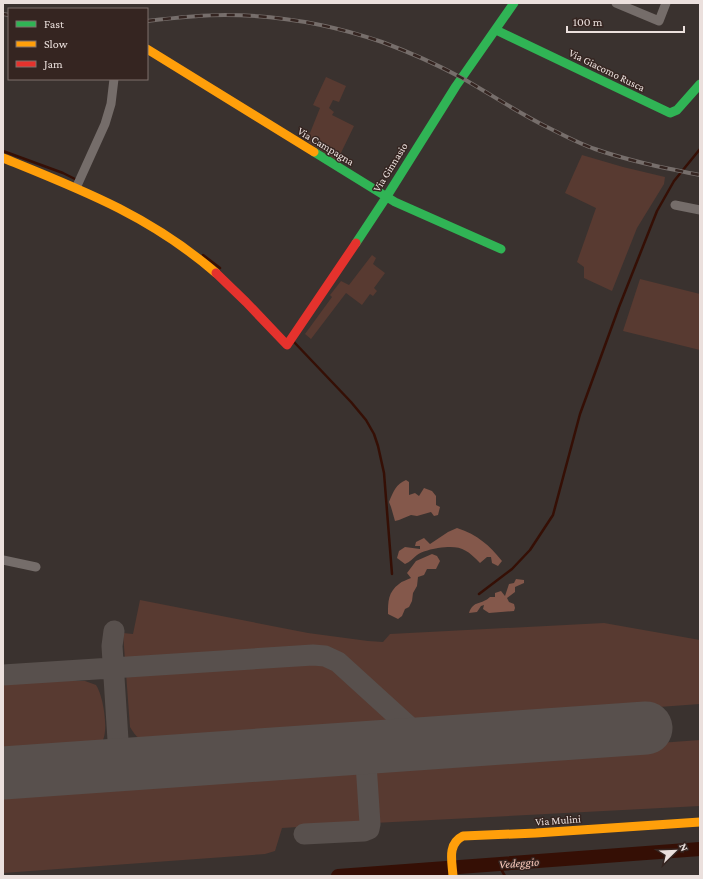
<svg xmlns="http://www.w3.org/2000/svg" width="703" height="879" viewBox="0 0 703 879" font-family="'Crimson Pro',serif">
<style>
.green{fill:#583a31}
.forest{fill:#84584b}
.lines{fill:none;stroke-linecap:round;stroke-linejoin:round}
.stream{stroke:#350f05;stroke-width:2.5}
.river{stroke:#350f05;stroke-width:14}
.taxiway{stroke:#58504d;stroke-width:21}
.runway{stroke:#58504d;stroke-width:53}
.street{stroke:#756d6a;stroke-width:9}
.fast{stroke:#30b455;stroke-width:9}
.slow{stroke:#ff9f0a;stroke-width:9}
.jam{stroke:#e5322d;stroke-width:9}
.rail-casing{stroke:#766e6b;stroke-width:4}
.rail{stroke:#352521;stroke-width:2.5;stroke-dasharray:8;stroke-linecap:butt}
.labels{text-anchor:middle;stroke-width:3;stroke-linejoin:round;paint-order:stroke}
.street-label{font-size:11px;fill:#ebe0dd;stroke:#352521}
.water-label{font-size:12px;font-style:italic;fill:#fccabc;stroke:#352521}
</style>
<rect width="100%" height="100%" fill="#3a322f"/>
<path class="green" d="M326 77 346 86 339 102 333 100 329 108 334 112 332 115 354 126 337 161 302 138 304 131 310 133 320 108 313 105Z
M582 155 623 167 665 177 664 184 637 228 612 291 584 278V267L577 262 596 208 565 193Z
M372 255 376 258 373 264 385 273 374 288 377 291 373 296 370 294 362 305 346 293 311 339 305 334 332 297 330 295 341 281 349 285Z
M640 279 700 294V350L623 331Z
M140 600 308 633 368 641 383 642 390 634 604 623 700 640V704L151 744C140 741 136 737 130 727L123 633 133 634Z
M50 681H85L96 685C103 695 110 733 101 743 99 746 94 747 90 748L3 755V684Z
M700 740V806L374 823 373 777 382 763Z
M352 765 358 770 363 778 365 821 362 823 282 828 275 851 265 854 3 873V790Z"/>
<path class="forest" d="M406 480 409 482V495L415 493 419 496 424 488 432 491 436 496V505L440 507 438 515 434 516 431 512 417 516 411 515 399 520 395 521 391 507 389 502C393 492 396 484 406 480Z
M457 528C478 535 489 545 502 561L498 566 492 563 491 557H487L480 563C466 548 459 545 438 548 432 549 423 551 417 555 413 558 410 562 405 564L397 558 399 551 405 547 420 549V546H415L416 542 424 538 430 544 448 532Z
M432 554 437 556 440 561 436 569H427L424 575 418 577 417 586 413 593 412 601 409 607 405 609 402 616 398 619 388 614C388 602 388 592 399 584 402 581 407 580 411 578L407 573 416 561Z
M516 579 524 580V583L515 587V592L507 598 509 602 514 604 515 608 514 611 489 613 483 609 484 605 481 606 477 612 469 613C473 600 482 605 490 597H495V593L501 591 505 596 509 584 514 583Z"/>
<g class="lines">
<path class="stream" d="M3 151 63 173 77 180
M203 255 220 268
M294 342 351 402 366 420 374 434 378 446 384 473 392 574
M479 594 512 569 530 550 553 515 580 414 619 307 657 211 674 181 700 149
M498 864 505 876"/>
<path class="river" d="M338 876 700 849"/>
<path class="taxiway" d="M114 631 112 646 118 740
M3 675 313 655 325 656 338 662 427 743
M91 766C106 762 118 757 118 740 122 758 135 761 151 762
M304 834 364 831 369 829 370 824 365 748"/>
<path class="runway" d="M3 773 646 728"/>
<path class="street" d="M616 3 659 21 666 3
M76 188 105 124 111 104 114 79
M675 205 700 210
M3 560 36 567"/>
<path class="fast" d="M496 30 670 113 677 110 700 84
M314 152 395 202 501 249
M356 243 387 196 456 86 514 3"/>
<path class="slow" d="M147 49 314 152
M3 158C82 190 150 216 216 273
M453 876C452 861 447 844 463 836L536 833 700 822"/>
<path class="jam" d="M216 273 246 302 287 345 356 243"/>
<g class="rail-casing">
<path id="rail" d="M3 14 9 15
M147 21C173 18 199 15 225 15 278 15 333 25 382 42 409 52 436 64 462 78 492 95 520 114 551 129 565 136 580 144 595 149 629 161 665 168 700 175"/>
</g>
<use href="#rail" class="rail"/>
</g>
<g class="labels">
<g class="street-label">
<text transform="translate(607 70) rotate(26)" y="4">Via Giacomo Rusca</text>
<text transform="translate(326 146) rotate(31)" y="4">Via Campagna</text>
<text transform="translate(390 167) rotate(-58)" y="4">Via Ginnasio</text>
<text transform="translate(558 820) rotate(-4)" y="4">Via Mulini</text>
</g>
<g class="water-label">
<text transform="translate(519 863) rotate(-4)" y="4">Vedeggio</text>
</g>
</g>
<rect width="703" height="879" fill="none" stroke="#ebe0dd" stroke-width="8"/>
<rect x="8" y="8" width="140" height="72" fill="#352521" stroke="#7e706c"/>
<rect x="16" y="21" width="20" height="6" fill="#30b455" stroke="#7e706c"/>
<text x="44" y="28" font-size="12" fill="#ebe0dd">Fast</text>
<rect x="16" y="41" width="20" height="6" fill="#ff9f0a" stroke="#7e706c"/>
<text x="44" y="48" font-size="12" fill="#ebe0dd">Slow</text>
<rect x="16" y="61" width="20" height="6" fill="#e5322d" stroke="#7e706c"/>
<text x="44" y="68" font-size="12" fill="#ebe0dd">Jam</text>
<g transform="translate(675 851) rotate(67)" stroke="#352521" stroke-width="3" paint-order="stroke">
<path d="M0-3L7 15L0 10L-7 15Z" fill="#ebe0dd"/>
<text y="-6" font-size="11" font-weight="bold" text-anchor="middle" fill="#ebe0dd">N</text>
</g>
<path d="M567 26v6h117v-6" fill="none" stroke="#ebe0dd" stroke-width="2"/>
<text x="573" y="26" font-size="12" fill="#ebe0dd" stroke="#352521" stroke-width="3" paint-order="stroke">100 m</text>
</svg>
